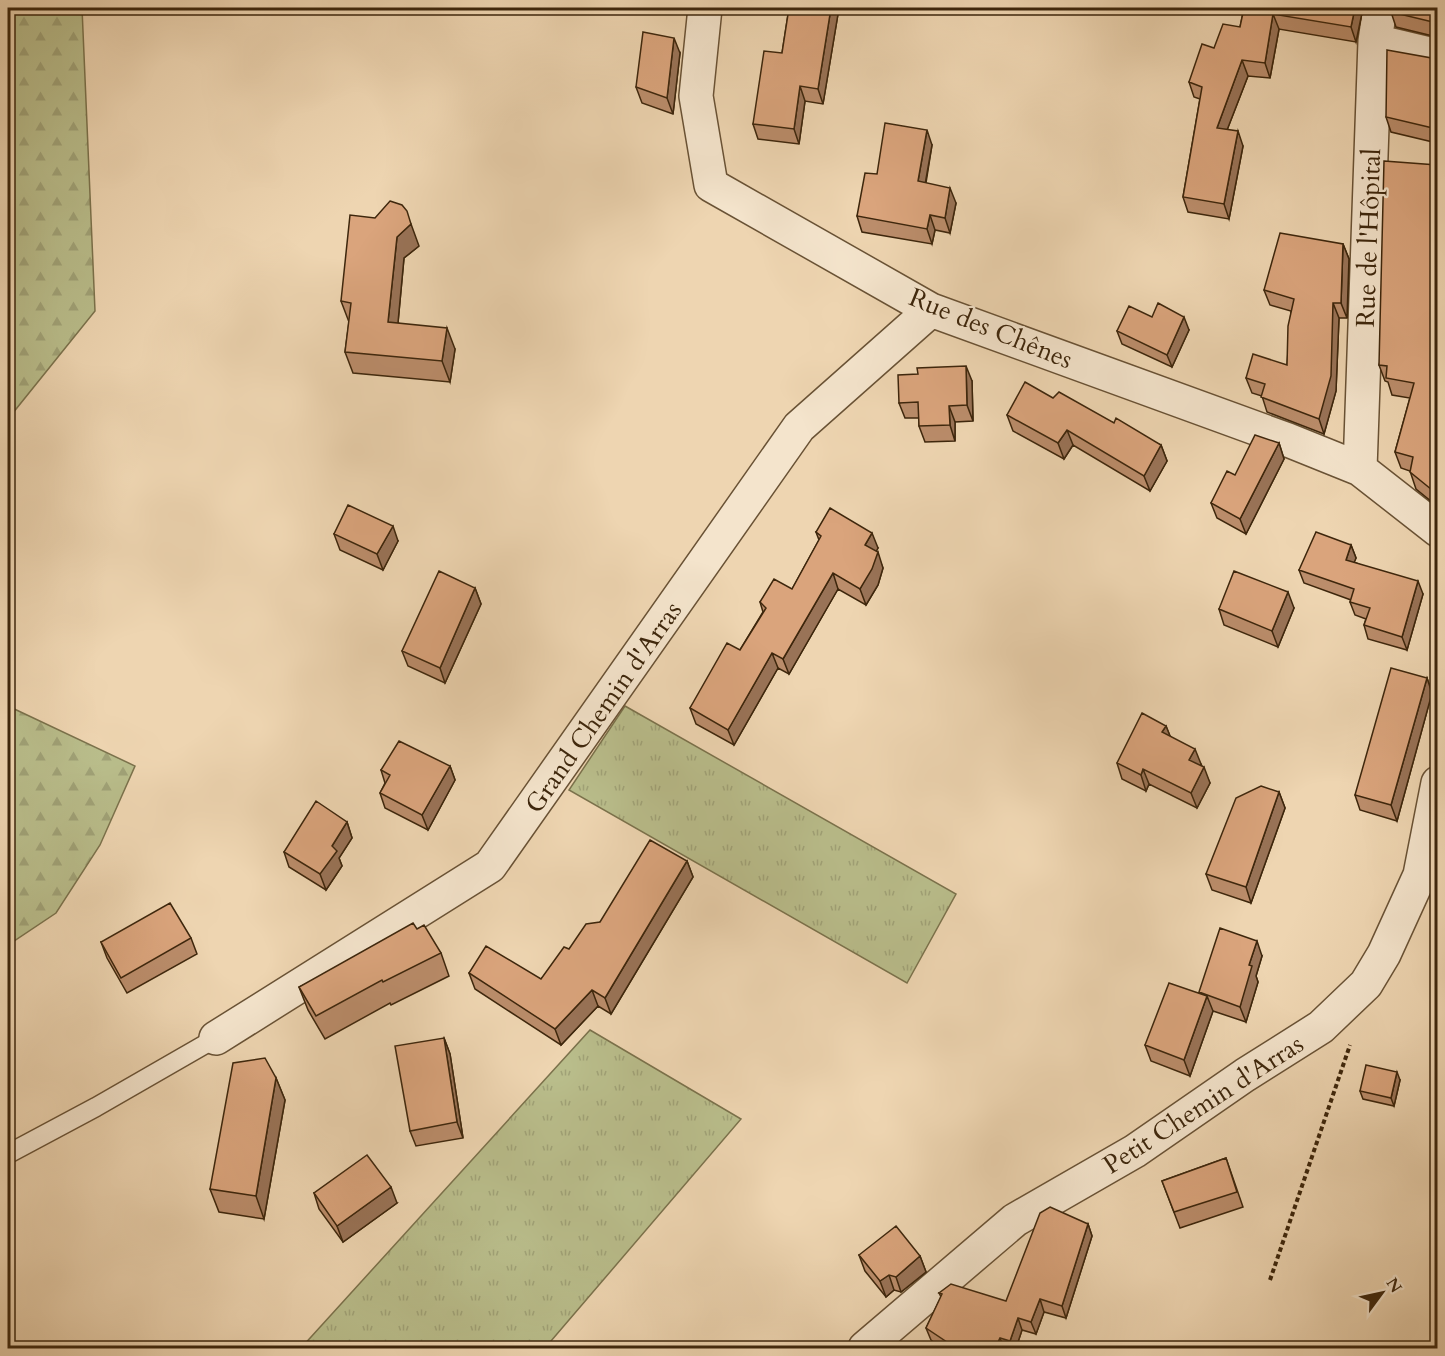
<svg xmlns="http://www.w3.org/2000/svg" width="1445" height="1356" viewBox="0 0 1445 1356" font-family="Cardo,serif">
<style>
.grass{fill:url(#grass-tufts);stroke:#7b724c;stroke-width:1.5}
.forest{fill:url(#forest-firs);stroke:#7b724c;stroke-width:1.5}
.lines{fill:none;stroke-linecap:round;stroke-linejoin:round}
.lane-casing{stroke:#695235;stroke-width:21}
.street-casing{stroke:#695235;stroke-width:36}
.path{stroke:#3d260c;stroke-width:4;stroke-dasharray:4.5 3;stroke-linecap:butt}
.lane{stroke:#f4e4cc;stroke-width:18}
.street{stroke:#f4e4cc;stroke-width:33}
.wall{fill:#bb8d6b;stroke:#3d260c;stroke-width:1.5}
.shaded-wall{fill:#997357;stroke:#3d260c;stroke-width:1.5}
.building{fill:#daa47c;stroke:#3d260c;stroke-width:1.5}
.labels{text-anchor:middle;stroke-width:4.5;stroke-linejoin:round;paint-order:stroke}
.street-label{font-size:26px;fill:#3d260c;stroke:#f4e4cc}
</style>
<defs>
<pattern id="grass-tufts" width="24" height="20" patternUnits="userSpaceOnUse" patternTransform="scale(1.5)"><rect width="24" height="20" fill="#b9bd8b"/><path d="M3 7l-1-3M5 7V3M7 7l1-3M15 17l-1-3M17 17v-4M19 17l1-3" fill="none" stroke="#a0a277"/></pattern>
<pattern id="forest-firs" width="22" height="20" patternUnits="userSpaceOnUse" patternTransform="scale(1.5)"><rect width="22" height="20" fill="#b9bd8b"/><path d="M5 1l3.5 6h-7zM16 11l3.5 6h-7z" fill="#a0a277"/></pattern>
</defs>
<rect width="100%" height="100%" fill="#eed5b1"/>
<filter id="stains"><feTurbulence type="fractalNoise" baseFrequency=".00333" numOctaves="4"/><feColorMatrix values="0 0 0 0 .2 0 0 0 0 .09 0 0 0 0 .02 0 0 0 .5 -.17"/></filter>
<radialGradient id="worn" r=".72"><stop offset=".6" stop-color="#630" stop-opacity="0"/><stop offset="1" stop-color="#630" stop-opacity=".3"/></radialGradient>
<path class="grass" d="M625 706 956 894 907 983 569 790Z
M590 1030 741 1119 545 1348H301Z"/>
<path class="forest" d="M8 8H82L95 311 8 419Z
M8 706 135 766 100 845 56 913 8 945Z"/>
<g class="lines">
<g class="lane-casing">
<path id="lane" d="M8 1154 96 1107 216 1038"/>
</g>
<g class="street-casing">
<path id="street" d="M705 8 696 96 711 185 931 310 1288 440 1360 469 1438 530
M1375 41 1438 56
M1360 469 1375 41 1380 8
M216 1038 490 866 799 427 931 310
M865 1348 1015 1220 1135 1151 1245 1075 1321 1027 1366 984 1384 954 1420 875 1438 783"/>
</g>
<path class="path" d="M1270 1280 1350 1045"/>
<use href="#lane" class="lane"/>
<use href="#street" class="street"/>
</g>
<path class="wall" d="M789 8H839L823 104 805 101 799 144 758 139 753 124 782 53Z
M1244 8H1363L1356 42 1279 29 1270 78 1248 76 1227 130 1243 146 1229 219 1188 212 1183 197 1200 99 1194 97 1189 82 1214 48 1240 27Z
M1437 8V37L1396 27 1391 12Z
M680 53 673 114 642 103 636 87Z
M1437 59V143L1391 132 1386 117Z
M932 145 926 183 956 203 950 233 935 230 932 244 862 232 857 216 877 174Z
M1437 165V506L1416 489 1410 471 1401 468 1395 452 1410 398 1392 395 1388 382 1385 381 1379 365Z
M1343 244 1349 259 1347 318H1339L1336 391 1324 434 1267 412 1262 396 1252 393 1246 378 1287 365 1291 311 1270 305 1264 290Z
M419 246 404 258 398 323 455 349 450 382 353 373 345 352 349 322 341 301Z
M1189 330 1172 367 1122 344 1117 331Z
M972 381 973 421 955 422V441L925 442 919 426V418H905L899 403Z
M1053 398 1114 423 1161 445 1167 461 1150 491 1073 445 1064 459 1013 431 1007 415Z
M1279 443 1284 459 1246 534 1217 518 1211 503 1235 475Z
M816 532 878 548 876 551 883 568 878 585 866 605 838 589 789 674 778 668 734 745 696 724 690 708 740 650 763 612 760 602 792 589 819 540Z
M334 534 398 541 383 570 340 550Z
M1351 545 1356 558 1354 562 1423 594 1407 650 1368 639 1364 625 1366 619 1355 615 1350 602 1351 600 1304 583 1299 570Z
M475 588 481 604 445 683 408 666 402 651Z
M1294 608 1278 647 1224 625 1219 609Z
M1427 678 1432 693 1397 821 1360 810 1355 795Z
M1166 726 1170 736 1201 764 1210 783 1197 808 1149 784 1146 791 1122 779 1117 763Z
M450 766 455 780 428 830 385 808 380 793 385 783 381 770Z
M1279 792 1285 808 1251 903 1212 890 1206 874Z
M347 822 352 838 339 858 342 866 326 890 289 867 284 852Z
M687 861 693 877 611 1014 598 1006 561 1045 475 989 469 973 541 979 569 949 600 922Z
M417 929 441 953 449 976 391 1005 390 1003 325 1039 308 1010 299 987Z
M191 938 197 954 127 993 107 958 101 942Z
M1262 956 1256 976 1258 982 1246 1022 1213 1011 1190 1076 1151 1061 1145 1045 1199 993Z
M444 1038 450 1054 463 1138 416 1146 410 1131Z
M276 1078 285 1100 264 1219 219 1212 210 1189Z
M1400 1080 1394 1106 1363 1099 1360 1091Z
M1226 1158 1243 1207 1180 1228 1162 1181Z
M314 1193 397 1203 343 1242 319 1209Z
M1088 1224 1092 1236 1066 1318 1044 1312 1036 1334 1022 1330 1016 1348H942L931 1340 926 1328 941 1297 939 1293 1006 1301Z
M859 1255 920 1256 926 1272 901 1292 894 1290 886 1297 865 1271Z"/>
<path class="shaded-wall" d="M831 8H839L823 104 818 89Z
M1355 8H1363L1356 42 1351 27Z
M1273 14 1279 29 1270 78 1265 63Z
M674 38 680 53 673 114 667 98Z
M1242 60 1248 76 1222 143 1217 128Z
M800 86 805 101 799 144 794 129Z
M927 130 932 145 923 196 918 181Z
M1238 131 1243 146 1229 219 1224 204Z
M950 188 956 203 950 233 945 218Z
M930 215 935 230 932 244 927 229Z
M411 224 419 246 404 258 396 344 388 322 397 237Z
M1343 244 1349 259 1347 318 1341 303Z
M1333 303 1339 318 1336 391 1324 434 1319 419Z
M1184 317 1189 330 1172 367 1167 355Z
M447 328 455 349 450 382 442 361Z
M966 366 972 381 973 421 967 405Z
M949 406 955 422V441L950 425Z
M1067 430 1073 445 1064 459 1058 443Z
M1279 443 1284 459 1246 534 1240 519Z
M1161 445 1167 461 1150 491 1144 476Z
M393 526 398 541 383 570 377 554Z
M872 533 878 548 871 561 865 545Z
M1351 545 1356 558 1350 573 1346 560Z
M878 552 883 568 878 585 866 605 860 589Z
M833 573 838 589 789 674 783 659Z
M1418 581 1423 594 1407 650 1402 637Z
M475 588 481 604 445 683 440 668Z
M1288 592 1294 608 1278 647 1272 631Z
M772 653 778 668 734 745 728 730Z
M1427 678 1432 693 1397 821 1391 805Z
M1166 726 1172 741 1162 732Z
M1195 749 1201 764 1195 775 1189 760Z
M450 766 455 780 428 830 422 815Z
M1204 767 1210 783 1197 808 1191 793Z
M1143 769 1149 784 1146 791 1141 775Z
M1279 792 1285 808 1251 903 1246 887Z
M347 822 352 838 339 858 342 866 326 890 320 874 332 846Z
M687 861 693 877 611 1014 605 998Z
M1257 941 1262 956 1256 976 1258 982 1246 1022 1240 1007 1249 965Z
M592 990 598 1006 561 1045 555 1029Z
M1207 996 1213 1011 1190 1076 1184 1060Z
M444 1038 450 1054 463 1138 457 1122Z
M1397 1072 1400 1080 1394 1106 1391 1098Z
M276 1078 285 1100 264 1219 256 1196Z
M391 1187 397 1203 343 1242 337 1226Z
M1088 1224 1092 1236 1066 1318 1062 1306Z
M920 1256 926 1272 901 1292 896 1277Z
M889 1275 894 1290 886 1297 880 1281Z
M1040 1299 1044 1312 1036 1334 1031 1322Z
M1018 1318 1022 1330 1016 1348H1012L1010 1341Z
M1000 1338 1004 1348H995Z"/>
<path class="building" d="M789 8H831L818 89 800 86 794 129 753 124 764 51 782 53Z
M1244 8H1355L1351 27 1273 14 1265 63 1242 60 1217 128 1238 131 1224 204 1183 197 1202 87 1189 82 1202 44 1214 48 1223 24 1240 27Z
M1391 8H1437V23L1391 12Z
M643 32 674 38 667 98 636 87Z
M1387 50 1437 59V129L1386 117Z
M885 123 927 130 918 181 950 188 945 218 930 215 927 229 857 216 865 173 877 174Z
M1384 161 1437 165V494L1410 472 1413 457 1395 452 1414 383 1386 378 1387 366 1379 365Z
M390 201 402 205 407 211 411 224 397 237 388 322 447 328 442 361 345 352 351 303 341 301 350 215 375 218Z
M1280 233 1343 244 1341 303H1333L1331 376 1319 419 1261 397 1265 384 1246 378 1253 354 1287 365 1288 326 1294 299 1264 290Z
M1158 303 1184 317 1167 355 1117 331 1129 306 1152 317Z
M966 366 967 405 949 406 950 425 919 426 918 402 899 403 898 375 918 374 917 368Z
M1025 382 1053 398 1059 392 1114 423 1116 418 1161 445 1144 476 1067 430 1058 443 1007 415Z
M1255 435 1279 443 1240 519 1211 503 1227 471 1235 475Z
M348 505 393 526 377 554 334 534Z
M830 508 872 533 865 545 878 552 872 569 860 589 833 573 783 659 772 653 728 730 690 708 727 643 740 650 766 608 760 602 774 579 792 589 821 536 816 532Z
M1316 532 1351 545 1346 560 1418 581 1402 637 1364 625 1370 608 1350 602 1354 589 1299 570Z
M439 571 475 588 440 668 402 651Z
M1234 571 1288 592 1272 631 1219 609Z
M1391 668 1427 678 1391 805 1355 795Z
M1142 713 1166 726 1162 732 1195 749 1189 760 1204 767 1191 793 1143 769 1141 775 1117 763Z
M399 741 450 766 422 815 380 793 390 775 381 770Z
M1261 786 1279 792 1246 887 1206 874 1236 798Z
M316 801 347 822 332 846 337 851 320 874 284 852Z
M650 840 687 861 605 998 592 990 555 1029 469 973 486 946 541 979 564 947 569 949 586 924 600 922Z
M170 903 191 938 121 978 101 942Z
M413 923 417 929 424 925 441 953 383 982 382 980 316 1016 299 987Z
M1220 928 1257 941 1249 965 1252 966 1240 1007 1199 992Z
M1169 983 1207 996 1184 1060 1145 1045Z
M444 1038 457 1122 410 1131 395 1046Z
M265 1058 276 1078 256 1196 210 1189 233 1063Z
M1366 1065 1397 1072 1391 1098 1360 1091Z
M367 1155 391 1187 337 1226 314 1193Z
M1226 1158 1237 1192 1174 1212 1162 1181Z
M1050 1207 1088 1224 1062 1306 1040 1299 1031 1322 1018 1318 1010 1341 1000 1338 995 1348H956L926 1328 942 1294 939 1293 951 1284 1006 1301 1040 1213Z
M896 1226 920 1256 896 1277 889 1275 880 1281 859 1255Z"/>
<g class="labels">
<g class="street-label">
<text transform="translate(1368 238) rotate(-88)" y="9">Rue de l'Hôpital</text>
<text transform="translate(991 328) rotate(22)" y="9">Rue des Chênes</text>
<text transform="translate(603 707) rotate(-55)" y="9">Grand Chemin d'Arras</text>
<text transform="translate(1203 1104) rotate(-33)" y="9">Petit Chemin d'Arras</text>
</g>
</g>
<rect width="1445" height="1356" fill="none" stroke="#eed5b1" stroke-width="30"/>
<rect x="9" y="9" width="1427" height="1338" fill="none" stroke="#3d260c" stroke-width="3"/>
<rect x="15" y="15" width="1415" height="1326" fill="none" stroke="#3d260c" stroke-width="1.5"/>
<g transform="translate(1382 1293) rotate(57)" stroke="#f4e4cc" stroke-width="4.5" paint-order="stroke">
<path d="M0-4.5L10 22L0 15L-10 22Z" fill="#3d260c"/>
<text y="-9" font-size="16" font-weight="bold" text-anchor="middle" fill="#3d260c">N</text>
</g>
<rect width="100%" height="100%" filter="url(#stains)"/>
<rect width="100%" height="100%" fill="url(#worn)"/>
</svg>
